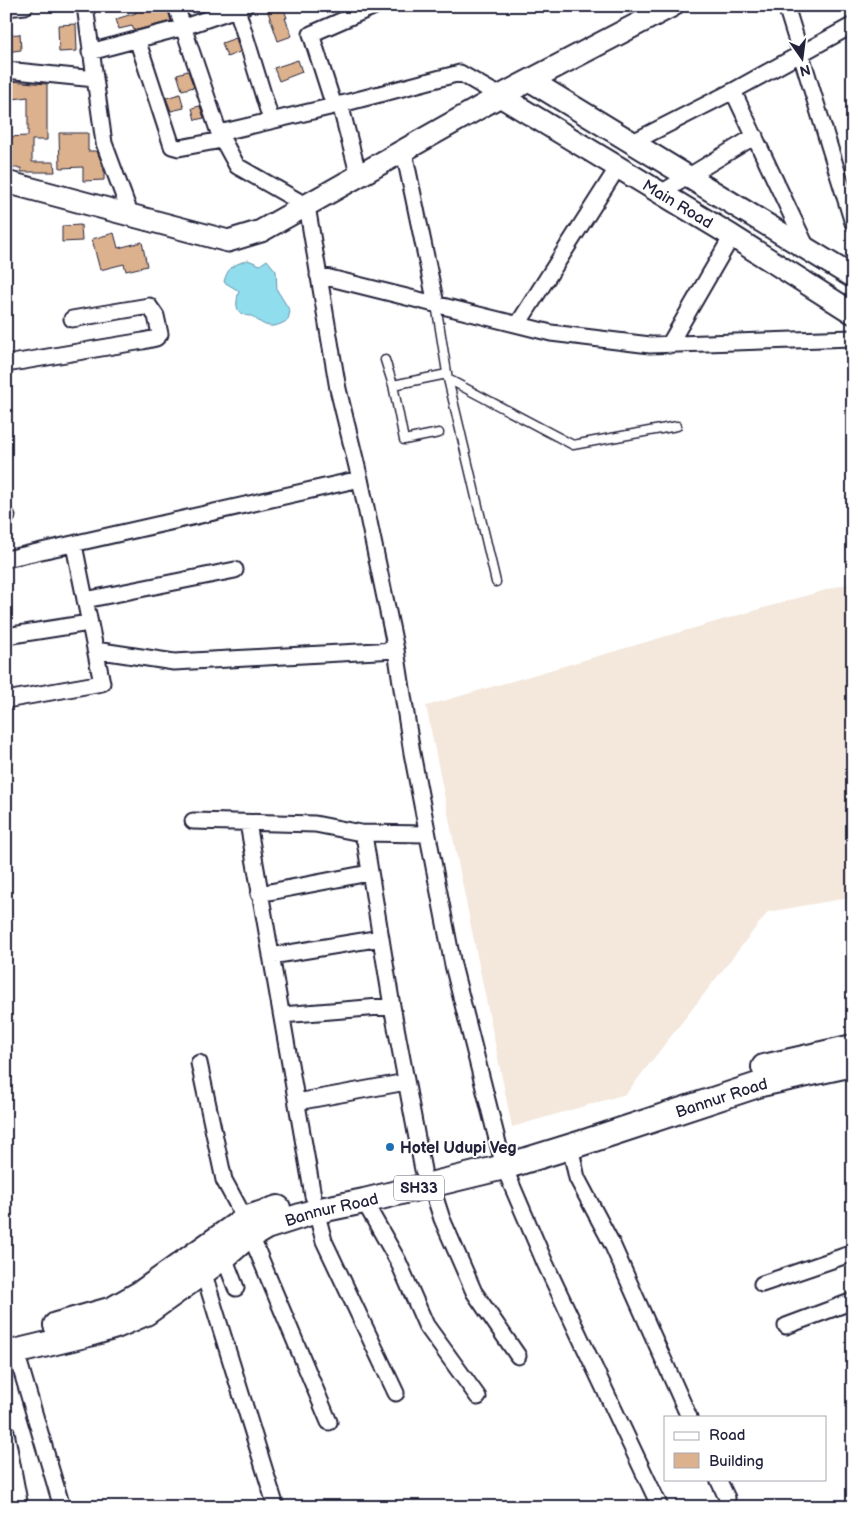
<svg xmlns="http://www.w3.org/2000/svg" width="859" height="1513" viewBox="0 0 859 1513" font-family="'Balsamiq Sans',sans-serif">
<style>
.built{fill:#f4e8dd}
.water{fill:#90ddee;stroke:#6492a6}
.building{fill:#dcb18d;stroke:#22223b}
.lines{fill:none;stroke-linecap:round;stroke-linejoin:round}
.lane-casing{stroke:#22223b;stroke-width:11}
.street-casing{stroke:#22223b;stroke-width:19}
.secondary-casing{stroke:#22223b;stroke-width:25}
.primary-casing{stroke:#22223b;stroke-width:28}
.lane{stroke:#fff;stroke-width:8}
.street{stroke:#fff;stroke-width:15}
.secondary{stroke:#fff;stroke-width:21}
.primary{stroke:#fff;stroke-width:24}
.poi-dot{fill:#1f6fb2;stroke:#fff;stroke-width:2}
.labels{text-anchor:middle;stroke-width:4;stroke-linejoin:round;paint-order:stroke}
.shield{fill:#fff;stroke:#646476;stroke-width:1}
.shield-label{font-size:15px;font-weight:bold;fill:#22223b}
.street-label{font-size:16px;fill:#22223b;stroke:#fff}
.poi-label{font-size:16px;font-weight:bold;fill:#22223b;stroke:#fff;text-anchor:start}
</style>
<rect width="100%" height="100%" fill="#fff"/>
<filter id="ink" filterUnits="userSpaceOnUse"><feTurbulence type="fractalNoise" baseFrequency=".02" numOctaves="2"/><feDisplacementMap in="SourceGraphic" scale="10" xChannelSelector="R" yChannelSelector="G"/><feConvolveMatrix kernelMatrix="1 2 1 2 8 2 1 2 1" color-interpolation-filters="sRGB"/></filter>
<g filter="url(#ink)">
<path class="built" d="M853 582V897L768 912 626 1094 512 1127 426 706Z"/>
<path class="water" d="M248 260 260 265 267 260 276 271 277 290 290 311 288 320C272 330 265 327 252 316 235 316 235 305 239 291L224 282C228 266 234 265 248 260Z"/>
<path class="building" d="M134 6H167L171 21 137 30H134L132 26 119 29 116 19 136 13Z
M266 6H283L287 18H285L292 36 278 41Z
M76 24 77 51 59 52 58 25Z
M20 34 21 50 6 52V35Z
M236 38 240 52 227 57 222 43Z
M298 60 302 72 279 81 274 68Z
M188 71 194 87 182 90 177 74Z
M11 81 47 84V140H32V162H54L55 172H21V168H6V137L28 136V97L13 99Z
M180 94 184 108 171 111 166 98Z
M200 106 204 118 195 120 192 108Z
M59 133H88V151H97L104 169V180L83 181V167L60 168Z
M81 225 82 241 62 242V226Z
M114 233 118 248 142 242 147 266 126 271 124 264 100 270 92 239Z"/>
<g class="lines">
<g class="lane-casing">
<path id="lane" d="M436 304 448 379 496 582
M385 360 393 385
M448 379 573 445 677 426
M439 433 404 440 393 385 447 374"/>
</g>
<g class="street-casing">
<path id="street" d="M85 6 104 143 131 216
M176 6 219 133 237 166 307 206 338 389 360 479 396 650 412 753 453 965 504 1167 545 1263 660 1507
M786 6 853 223
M6 8 25 6
M237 9 271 120
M137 39 172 146 179 148 222 140
M90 52 184 27 245 6
M6 70 95 79
M733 91 808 250
M340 104 359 177
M334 106 311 34 375 6
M219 133 334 106 460 73 500 96
M631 143 733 91 853 25
M404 152 436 304
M661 193 755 136
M318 275 551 333 650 345 853 338
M518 324 618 167
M669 345 732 236
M6 364 143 341 156 338 160 334 156 316 149 306 72 319
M6 516H7
M6 559 360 479
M85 600 235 570
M6 636 89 623
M95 650 174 662 396 650
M6 700 102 683 74 545
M193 821 315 824 361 833 365 841 392 1006 423 1170
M248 823 313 1196
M361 833 427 834
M259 894 369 873
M271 956 381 938
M282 1015 392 1006
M199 1063 224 1180 245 1219
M297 1102 406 1082
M570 1146 577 1178 612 1244 689 1417
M431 1185 442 1219 474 1292 518 1356
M364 1201 398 1261 426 1325 478 1397
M316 1211 324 1241 396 1393
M251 1236 329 1422
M224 1257 236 1288
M203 1271 276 1507
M762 1284 853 1253
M786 1326 853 1301
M16 1352 62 1507
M6 1432 20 1507
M718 1479 727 1498"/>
</g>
<g class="secondary-casing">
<g id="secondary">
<path d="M531 81 853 277"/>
<path id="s1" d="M500 96 732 236 853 313"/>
<path d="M6 182 228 241 261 231 500 96 672 6"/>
</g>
</g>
<g class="primary-casing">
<g id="primary">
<path d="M764 1067 853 1047"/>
<path d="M56 1325 113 1309 141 1293 245 1219 278 1208"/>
<path id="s2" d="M6 1354 89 1334 116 1326 146 1313 224 1257 241 1242 266 1227 316 1211 364 1201 504 1167 582 1143 761 1084 853 1064"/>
</g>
</g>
<use href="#lane" class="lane"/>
<use href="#street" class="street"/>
<use href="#secondary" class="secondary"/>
<use href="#primary" class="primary"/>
</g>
</g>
<circle class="poi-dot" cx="390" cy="1147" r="5"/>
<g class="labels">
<rect class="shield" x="394" y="1175.5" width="50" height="25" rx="4"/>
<g class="shield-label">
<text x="419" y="1193">SH33</text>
</g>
<g class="street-label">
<text dy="6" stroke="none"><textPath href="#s1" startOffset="208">Main Road</textPath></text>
<text dy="6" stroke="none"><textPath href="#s2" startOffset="768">Bannur Road</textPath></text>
<text dy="6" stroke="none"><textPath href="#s2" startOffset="362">Bannur Road</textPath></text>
</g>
<g class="poi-label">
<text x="400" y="1153">Hotel Udupi Veg</text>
</g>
</g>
<rect width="859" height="1513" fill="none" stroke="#fff" stroke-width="25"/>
<rect x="12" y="12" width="834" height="1488" fill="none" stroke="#22223b" stroke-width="2" filter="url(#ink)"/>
<rect x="664" y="1416" width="162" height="65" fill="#ffffff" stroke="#a7a7b1"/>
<rect x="674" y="1432" width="25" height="8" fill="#ffffff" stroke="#a7a7b1"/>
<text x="709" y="1440" font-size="15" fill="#22223b">Road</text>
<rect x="674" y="1453" width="25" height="15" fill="#dcb18d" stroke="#a7a7b1"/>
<text x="709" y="1466" font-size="15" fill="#22223b">Building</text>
<g transform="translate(802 58) rotate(166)" stroke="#ffffff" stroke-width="4" paint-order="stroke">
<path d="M0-4L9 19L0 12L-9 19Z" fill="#22223b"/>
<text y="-8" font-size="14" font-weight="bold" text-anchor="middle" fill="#22223b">N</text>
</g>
</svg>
